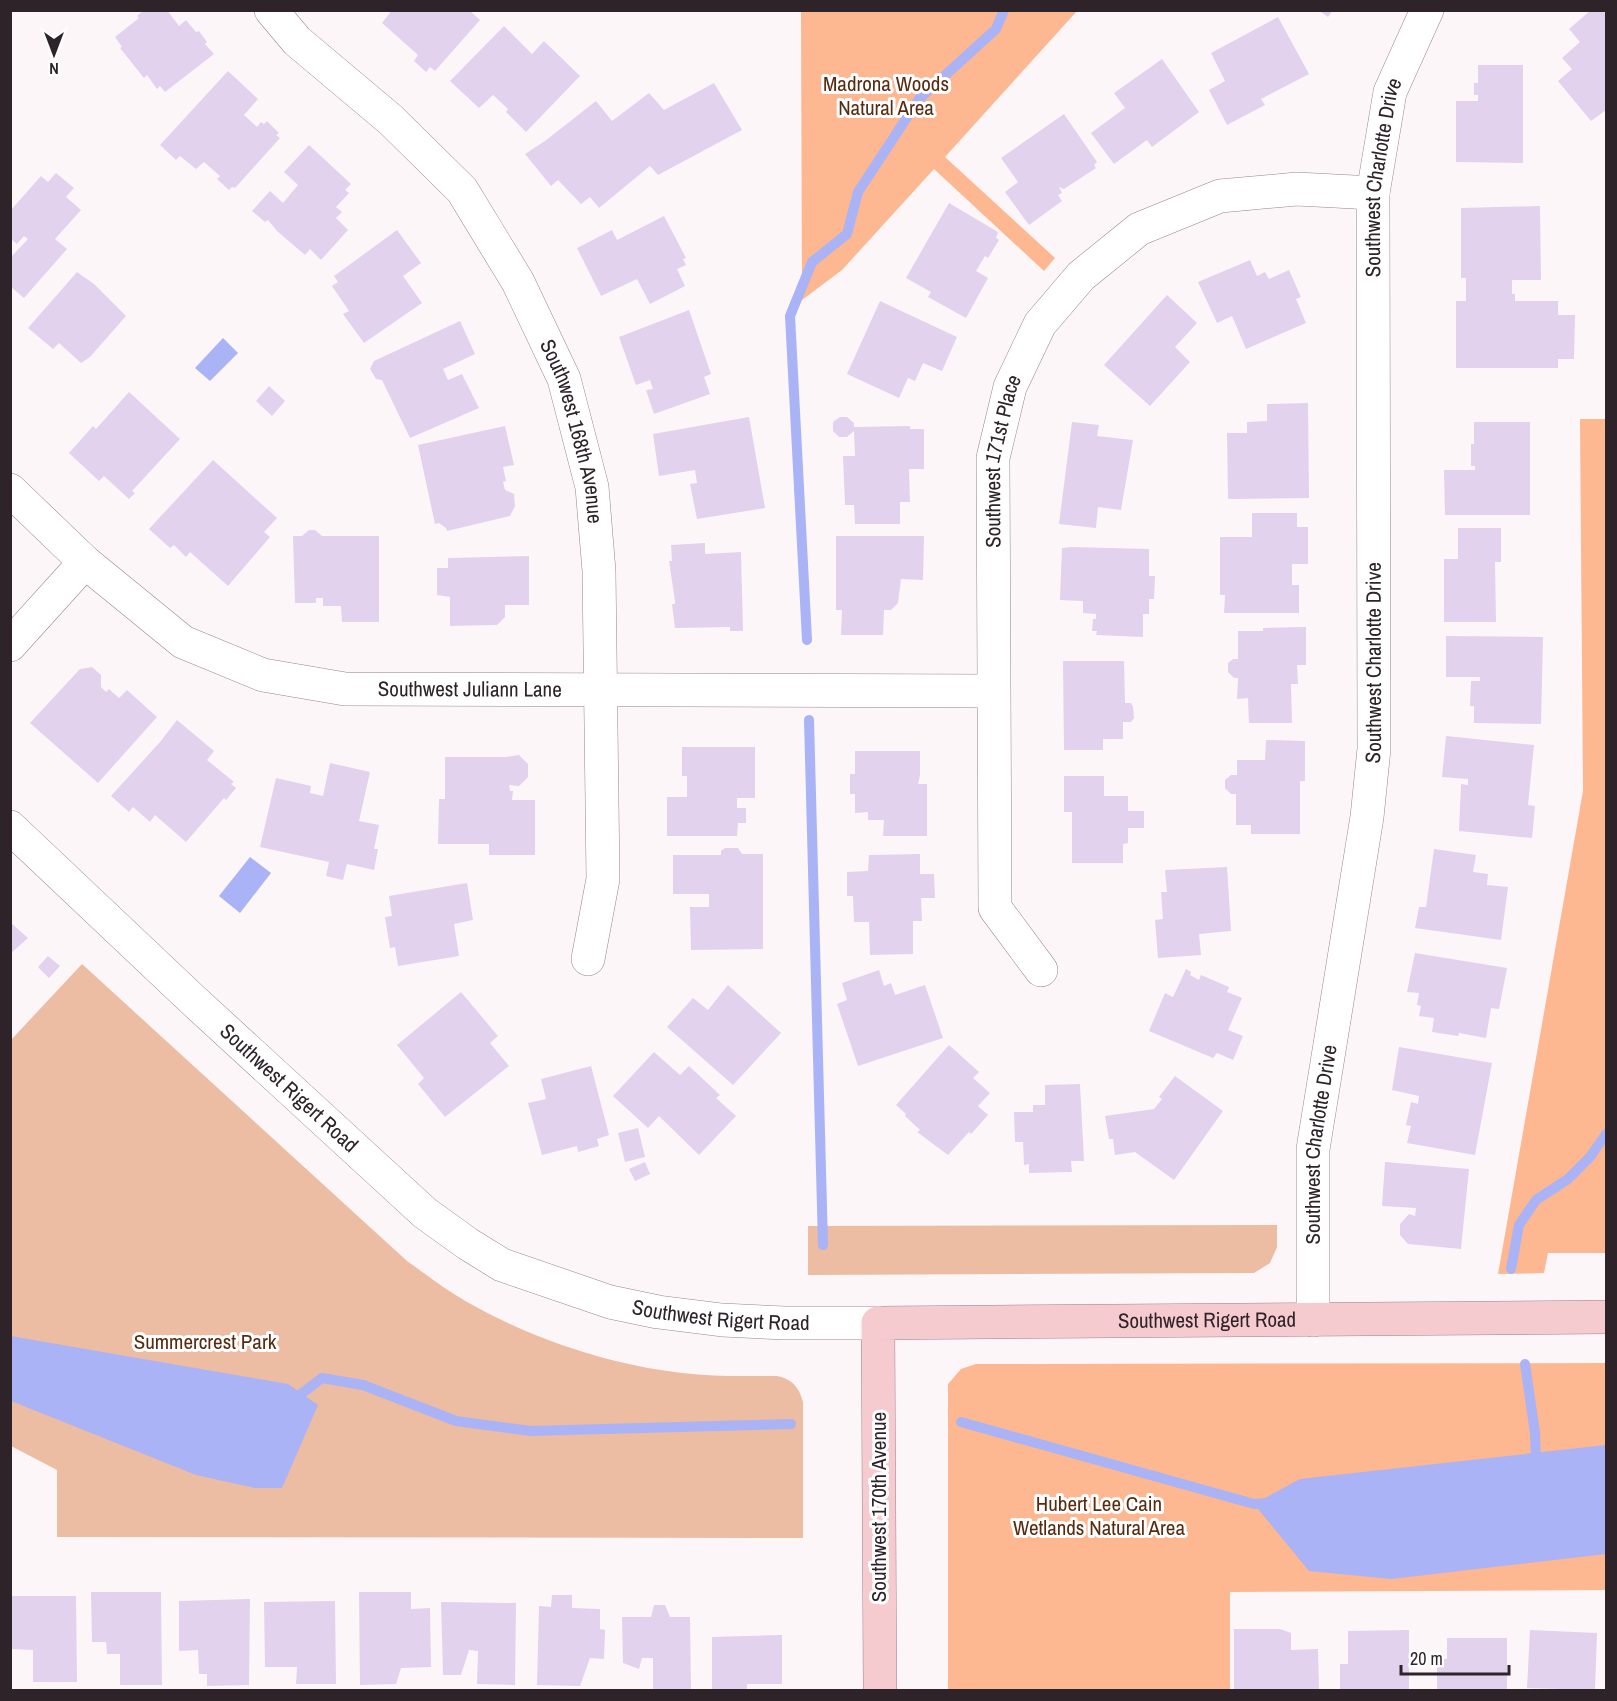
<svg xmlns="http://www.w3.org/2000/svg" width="1617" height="1701" viewBox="0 0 1617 1701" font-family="'Archivo Narrow',sans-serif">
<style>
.green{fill:#ecbca3}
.forest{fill:#fdb791}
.water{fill:#a9b3f6}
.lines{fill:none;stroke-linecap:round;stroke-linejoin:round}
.stream{stroke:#a9b3f6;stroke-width:10}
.building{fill:#e2d2ee}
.minor-casing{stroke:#9e8191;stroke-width:34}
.secondary-casing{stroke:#9e8191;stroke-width:34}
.minor{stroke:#fff;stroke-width:33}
.secondary{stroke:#f6cbd0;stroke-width:33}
.labels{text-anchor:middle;stroke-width:6;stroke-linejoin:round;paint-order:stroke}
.park-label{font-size:21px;fill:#572b10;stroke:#fff}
.street-label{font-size:21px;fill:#2f232a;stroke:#fff}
</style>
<rect width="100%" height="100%" fill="#fcf6f9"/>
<path class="green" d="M82 964 407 1261C427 1275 446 1290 467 1302 533 1339 606 1364 682 1373 713 1377 745 1376 777 1376 792 1379 799 1387 803 1402V1538L57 1537V1470L11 1446 10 1041Z
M1277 1225V1247L1270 1263 1254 1273 808 1275V1226Z"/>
<path class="forest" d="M801 11H1077L945 157 1055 258 1044 271 934 169 842 270 802 300Z
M1580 419H1606V1253H1548L1544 1273 1498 1274 1583 791Z
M1606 1363V1590L1230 1592V1690H948V1384L961 1369 976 1364Z"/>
<path class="water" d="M223 338 238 353 210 381 195 368Z
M250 857 271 873 240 913 219 896Z
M10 1336 288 1384 318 1405 282 1488H255L196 1475 11 1401Z
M1606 1445V1554L1391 1579 1309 1571 1254 1504 1300 1479Z"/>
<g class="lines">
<path class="stream" d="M807 640 790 316 812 262 847 234 858 192 919 99 996 29 1004 10
M809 720 823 1245
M1511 1269 1519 1225 1536 1200 1568 1179 1590 1157 1606 1134
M1525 1364 1535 1433 1536 1465
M291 1404 301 1394 322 1378 363 1385 456 1421 531 1431 791 1424
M961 1422 1254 1504 1268 1503"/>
</g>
<path class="building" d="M144 10H167L179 26 186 20 196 32 199 31 207 42 205 44 214 54 165 92 160 86 157 89 147 75 144 78 120 48 122 47 115 37 139 18 137 16Z
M392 10H469L480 20 435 71 430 67 426 72 414 61 418 55 382 23Z
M1318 10H1333L1328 17Z
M1591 10H1603L1606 15V110L1591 121 1558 81 1572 69 1562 58 1580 42 1569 29Z
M1278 17 1309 74 1261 99 1265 105 1227 125 1209 90 1225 81 1211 53Z
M504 26 532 54 544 41 580 76 526 132 506 112 508 109 493 95 479 108 450 81Z
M1162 59 1199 112 1152 147 1147 140 1114 164 1091 133 1125 108 1114 93Z
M1478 65H1523V163L1456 162V101H1478V95H1474V83H1478Z
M228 71 258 99 244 115 257 127 261 122 264 124 267 121 279 133 276 135 280 138 235 188 232 187 229 190 217 179 220 176 204 162 196 169 180 156 176 160 160 145Z
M714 83 742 130 658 175 650 166 599 208 590 197 581 204 558 180 551 186 525 154 545 141 596 101 612 121 649 93 664 110Z
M1064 114 1097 162 1094 165 1096 168 1064 189 1059 187 1062 193 1058 195 1062 201 1029 225 1005 192 1018 182 1001 158Z
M309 145 351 184 345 190 349 193 336 207 342 212 336 218 348 230 321 260 310 249 305 255 277 231 268 220 265 222 252 211 270 191 283 203 298 185 284 172Z
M56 173 74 188 66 197 81 210 55 239 67 249 24 298 10 286V258L28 239 24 236 17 244 10 238V211L41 176 48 182Z
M949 203 998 232 996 238 999 240 988 258 985 256 976 271 988 278 966 318 928 297 931 292 906 278Z
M1540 206 1541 280H1512V294H1515V301H1558V315H1575L1574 359H1558V368H1456V301H1466V278H1461V208Z
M664 216 686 258 683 259 686 265 677 269 685 286 650 304 637 279 601 296 577 248 612 230 617 240Z
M397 230 421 263 403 276 422 303 364 343 343 314 349 311 332 286 338 282 334 276Z
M1250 260 1257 276 1265 272 1269 279 1289 270 1301 297 1296 299 1306 323 1246 349 1232 316 1217 323 1198 282Z
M77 272 94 284 126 316 90 357 81 363 59 343 53 349 28 328Z
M1167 295 1197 323 1175 347 1190 362 1150 406 1104 365Z
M880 301 957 337 942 371 923 363 915 381 908 378 899 398 847 374Z
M689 310 711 374 704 377 710 394 654 414 646 390 653 389 650 380 636 385 619 337Z
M460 321 475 354 443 369 448 380 462 374 479 408 410 438 382 380 376 379 370 369 374 361Z
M269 386 285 401 272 416 256 401Z
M129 392 180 439 132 491 135 493 129 499 104 476 99 481 69 453 93 426 96 429Z
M1308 403 1309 498 1228 499 1227 433H1247V422L1267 421V404Z
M749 417 765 508 697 519 690 484 697 483 695 470 659 476 653 434Z
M840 417H847L854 423V427L910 426V429H924V469H909L910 502H900V524H855L854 505H845L843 456H855L854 431 847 437H839L833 431V422Z
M1072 422 1099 425 1097 436 1133 440 1121 510 1098 507 1096 528 1059 524Z
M1474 422H1530V515H1445L1444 470H1475V466H1471V444H1474Z
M505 426 514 465 503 467 506 481 503 482 505 490 514 494 515 506 510 516 447 531 446 528 439 523 435 524 418 445Z
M213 460 277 518 264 532 270 537 228 586 190 552 186 557 174 545 170 548 149 529Z
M1252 513H1297V527H1308V564H1292V585H1299V613H1224L1225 595H1220V537H1252Z
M1458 528H1501V562H1495L1496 622H1444V559H1458Z
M309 530H315L322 536H379V622H342L341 606H323V598H316V603H295L293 536H302Z
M836 536H924L923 580 901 579 898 603 891 610H884L883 635H841L842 610H836Z
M705 543V554L741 552 743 631H730V627L675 628 672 604H675V601L669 561H672L671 545Z
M1071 547 1149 549V576H1155L1154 599H1149V614H1143V637L1096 635 1097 631H1092L1093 619H1096V614L1083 613V601L1060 600 1062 548Z
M529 556V605H505V617L497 625 450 626V597L437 595V568H448V558Z
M1306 627V665H1297L1298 684H1291L1292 723H1249L1248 698 1237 699 1238 678H1234L1228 672V663L1233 659H1238V631H1263V628Z
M1446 636 1543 637 1541 724 1474 723V706H1470L1471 681H1480V677H1446Z
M1063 661H1124L1125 703H1131L1133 707 1134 718 1131 722H1123V739H1103V750H1064Z
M92 667 101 675V687L106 692 109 689 119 698 127 690 157 717 98 783 30 723 80 669Z
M177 720 214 751 207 760 234 782 231 784 236 788 226 800 224 798 186 842 155 815 150 822 133 807 129 812 111 796 160 742Z
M1446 736 1534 745 1528 805 1535 806 1532 838 1459 831 1461 784 1468 785V779L1442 777Z
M1266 740 1305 741V781H1300V834H1251V825H1236V794H1231L1225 788V780L1231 775H1237V760H1265Z
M682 747H755V798H737V808H746V823H738L737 836H667V797H687V776H682Z
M855 751H920V775L918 784H927V836H883L884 820H868V812L855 813V794H850V774H855Z
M519 755 528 764V777L519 786 509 785 510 791H513L512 800H535V855H489V844H438L439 799H445V757H506Z
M330 763 370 772 359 821 379 825 374 849H378L374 870 347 864 343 880 326 876 329 862 260 847 276 778 311 786 310 793 323 796Z
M1064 776H1104V796H1128V811H1144V828H1128V843L1123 844V863H1072V812H1064Z
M725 848H738L742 854H763V949L691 950 690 907H709V894H673V855H721V851Z
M1434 849 1476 855 1473 872 1488 874 1487 885 1508 887 1501 940 1415 928 1419 907H1426Z
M920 854V874H934L935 898H921L922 921H913V954L870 955 869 922H854L853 896H847V872L868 871 869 855Z
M1227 867 1231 931 1199 934 1201 955 1158 958 1155 920 1163 919 1161 892H1167L1165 870Z
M467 883 473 920 454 924 459 956 398 966 395 947 390 948 385 917 392 916 389 896Z
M10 922 28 938 10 954Z
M1415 953 1507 968 1499 1009 1491 1008 1486 1038 1459 1033 1458 1036 1432 1032 1434 1018 1419 1016 1421 1006 1417 1005 1419 993 1407 992Z
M48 956 60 966 49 978 38 967Z
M1186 969 1191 972 1190 975 1199 980 1201 975 1229 987 1227 992 1242 998 1228 1030 1243 1036 1233 1060 1217 1053 1213 1058 1149 1031 1165 993 1173 997Z
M879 970 884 986 891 983 895 995 925 985 943 1038 858 1066 837 1004 847 1000 842 983Z
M728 985 781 1033 733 1085 667 1027 693 998 708 1010Z
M461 992 498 1036 490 1043 509 1066 445 1117 418 1084 424 1078 397 1045Z
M949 1045 979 1072 973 1078 990 1093 978 1106 988 1115 971 1134 969 1132 948 1155 917 1132 920 1130 905 1116 906 1114 896 1105Z
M1399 1047 1492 1063 1475 1155 1407 1143 1411 1126 1406 1125 1411 1102 1418 1104 1419 1096 1392 1090Z
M654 1052 680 1075 689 1066 720 1095 716 1098 736 1116 699 1155 659 1116 648 1128 613 1096Z
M591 1066 609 1135 597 1139 599 1146 578 1152 577 1146 542 1155 528 1103 546 1099 541 1079Z
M1175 1076 1223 1111 1174 1180 1135 1152 1115 1155 1113 1139H1109L1105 1116 1154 1109 1162 1099 1159 1097Z
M1080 1084 1084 1161H1071L1072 1172 1029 1173V1164L1024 1165 1023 1142H1015L1014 1112H1033V1105H1045V1085Z
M638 1128 645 1157 625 1162 618 1133Z
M645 1162 650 1174 635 1181 629 1169Z
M1385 1162 1469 1169 1461 1249 1408 1244 1400 1235V1224L1409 1214 1415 1216 1416 1208 1382 1206Z
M91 1592H161L162 1685H120V1654H107L106 1642H92Z
M359 1592H411V1609L430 1608 431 1667 401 1668 396 1684 360 1685Z
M552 1595H572V1608L600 1609V1629L605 1630 604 1659 590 1658 580 1686 537 1685 539 1606 551 1607Z
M10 1596H76L77 1682H33V1650L10 1649Z
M250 1599 249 1685 207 1686V1674H199L198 1650 179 1651V1601Z
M335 1601 336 1684H296L297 1667H265L264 1602Z
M441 1602 516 1603 515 1685 477 1684 478 1651 469 1650 461 1675H443Z
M654 1605H665L670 1617H690L691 1690H653V1658H642L639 1669 623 1663 622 1617H651Z
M1234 1629H1280L1291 1633V1650L1318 1649 1319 1690H1234Z
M1409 1630V1690H1340V1664H1348V1631Z
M1530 1630 1597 1633 1595 1690 1527 1688Z
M782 1635V1684H747V1690H712V1637Z
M1447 1638H1507V1690H1437V1659H1447Z"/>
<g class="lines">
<g class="minor-casing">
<g id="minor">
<path id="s1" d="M271 10 297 41 391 120 462 190 518 282 564 379 592 487 599 571 603 879 588 959"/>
<path id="s2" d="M10 490 85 562 183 642 263 675 345 689 993 691"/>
<path d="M10 645 85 562"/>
<path id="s3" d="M10 827 193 1000 425 1213 468 1244 502 1265 610 1302 658 1312 722 1320 784 1323H878"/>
<path id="s4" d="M1041 970 995 908 993 458 1010 387 1040 324 1081 276 1139 229 1220 196 1297 189 1373 193"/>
<path id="s5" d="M1313 1320V1149L1367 817 1374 749 1373 193 1390 92 1427 10"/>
</g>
</g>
<g class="secondary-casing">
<g id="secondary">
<path id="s6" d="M880 1690 878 1323 1606 1317"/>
</g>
</g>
<use href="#minor" class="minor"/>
<use href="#secondary" class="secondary"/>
</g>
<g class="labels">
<g class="park-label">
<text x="886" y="91">Madrona Woods<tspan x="886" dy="24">Natural Area</tspan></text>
<text x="205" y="1349">Summercrest Park</text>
<text x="1099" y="1511">Hubert Lee Cain<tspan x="1099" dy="24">Wetlands Natural Area</tspan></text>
</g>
<g class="street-label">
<text dy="7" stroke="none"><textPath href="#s5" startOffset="1148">Southwest Charlotte Drive</textPath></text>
<text dy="7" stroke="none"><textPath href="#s1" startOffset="531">Southwest 168th Avenue</textPath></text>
<text dy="7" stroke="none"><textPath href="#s4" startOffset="525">Southwest 171st Place</textPath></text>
<text dy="7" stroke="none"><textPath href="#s5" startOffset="662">Southwest Charlotte Drive</textPath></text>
<text dy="7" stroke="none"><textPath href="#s2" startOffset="525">Southwest Juliann Lane</textPath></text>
<text dy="7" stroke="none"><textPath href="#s3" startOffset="382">Southwest Rigert Road</textPath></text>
<text dy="7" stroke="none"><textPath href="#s5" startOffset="176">Southwest Charlotte Drive</textPath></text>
<text dy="7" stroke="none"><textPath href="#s3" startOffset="886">Southwest Rigert Road</textPath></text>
<text dy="7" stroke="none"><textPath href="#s6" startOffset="696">Southwest Rigert Road</textPath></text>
<text transform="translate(879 1507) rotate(-90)" y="7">Southwest 170th Avenue</text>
</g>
</g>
<rect width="1617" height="1701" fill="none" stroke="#2f232a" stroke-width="24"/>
<g transform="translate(54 54) rotate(180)" stroke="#ffffff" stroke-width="4.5" paint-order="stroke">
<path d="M0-4.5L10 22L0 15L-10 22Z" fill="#2f232a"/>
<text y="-9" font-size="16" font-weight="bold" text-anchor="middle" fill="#2f232a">N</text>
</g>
<path d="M1401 1665v9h108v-9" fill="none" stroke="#2f232a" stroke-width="3"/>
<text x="1410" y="1665" font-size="18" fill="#2f232a" stroke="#ffffff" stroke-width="4.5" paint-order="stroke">20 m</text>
</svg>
